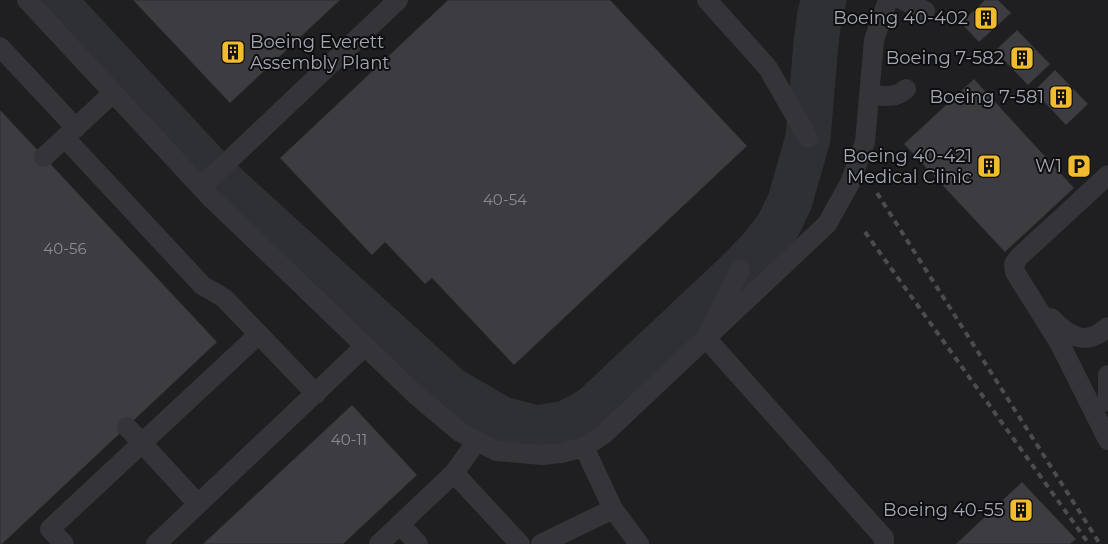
<svg xmlns="http://www.w3.org/2000/svg" width="1108" height="544" viewBox="0 0 1108 544" font-family="Montserrat,sans-serif">
<style>
.built{fill:#1f1f21}
.lines{fill:none;stroke-linecap:round;stroke-linejoin:round}
.taxiway{stroke:#2f3033;stroke-width:45}
.building{fill:#3d3d41;stroke:#2d2d30}
.minor{stroke:#343439;stroke-width:20}
.rail{stroke:#4b4c52;stroke-width:4;stroke-dasharray:6 5;stroke-linecap:butt}
.labels{text-anchor:middle;stroke-width:4;stroke-linejoin:round;paint-order:stroke}
.number-label{font-size:15px;fill:#8a8d98}
.poi-label{font-size:18px;fill:#a4a8b5;stroke:#0e0e0f;text-anchor:end}
</style>
<rect width="100%" height="100%" fill="#131314"/>
<path class="built" d="M0 0H1108V544H0Z"/>
<g class="lines">
<path class="taxiway" d="M53 0 219 179 450 389 502 419 537 428 566 423 592 409 740 270 761 248 778 226 790 201 808 138 816 43 820 13 824 0"/>
</g>
<path class="building" d="M133 0H340L230 103Z
M448 0H610L747 146 514 365 432 278 425 284 385 242 372 255 280 158Z
M985 0H998L1011 13 979 42 961 23Z
M1017 30 1050 64 1028 85 995 51Z
M1055 70 1088 104 1066 125 1034 91Z
M974 79 1074 188 1005 252 904 144Z
M0 110 217 342 2 544H0Z
M352 405 417 475 343 544H203Z
M1022 482 1076 539 1070 544H956Z"/>
<g class="lines">
<path class="minor" d="M27 0 210 197 416 395 460 432 496 451 542 455 561 453 584 447 604 434 827 224 850 183 865 142 874 40 888 0
M707 0 768 68 808 138
M903 0 925 11
M0 47 76 128
M869 94C883 96 895 99 906 89
M65 138 202 285 224 298 316 394
M44 157 113 93
M1108 175 1019 257 1014 264 1015 272 1060 344 1108 440
M201 187 398 0
M740 270 706 338 884 538V544
M1051 318C1069 337 1086 347 1108 327
M1108 375V402
M477 441 454 473 520 544
M584 447 613 509 639 544
M198 504 142 443 259 334
M400 524 418 544
M64 544 50 529 142 443 127 427
M156 544 364 347
M379 544 454 473
M541 544 613 509"/>
<path class="rail" d="M877 193 1100 544
M865 232 1089 544"/>
</g>
<defs>
<g id="building-square" transform="scale(1.25)"><rect x="-9" y="-9" width="18" height="18" rx="4" fill="#f0bb2f" stroke="#0e0e0f"/><path d="M-4-6H4V6H1V3H-1V6H-4ZM-2.5-4.3h1.7v1.8h-1.7ZM.8-4.3h1.7v1.8H.8ZM-2.5-1h1.7V.8h-1.7ZM.8-1h1.7V.8H.8Z" fill="#111"/></g>
<g id="parking-square" transform="scale(1.25)"><rect x="-9" y="-9" width="18" height="18" rx="4" fill="#f0bb2f" stroke="#0e0e0f"/><path d="M-3.5-5.5H1a3.5 3.5 0 0 1 0 7H-1V5.5H-3.5ZM-1-3.4V-.6H.8a1.4 1.4 0 0 0 0-2.8Z" fill="#111"/></g>
</defs>
<g fill-rule="evenodd">
<use href="#building-square" x="986" y="18"/>
<use href="#building-square" x="233" y="52"/>
<use href="#building-square" x="1022" y="58"/>
<use href="#building-square" x="1061" y="97"/>
<use href="#building-square" x="989" y="166"/>
<use href="#parking-square" x="1079" y="166"/>
<use href="#building-square" x="1021" y="510"/>
</g>
<g class="labels">
<g class="number-label">
<text x="505" y="205">40-54</text>
<text x="65" y="254">40-56</text>
<text x="349" y="445">40-11</text>
</g>
<g class="poi-label">
<text x="968" y="24">Boeing 40-402</text>
<text x="250" y="48" text-anchor="start">Boeing Everett<tspan x="250" dy="21">Assembly Plant</tspan></text>
<text x="1004" y="64">Boeing 7-582</text>
<text x="1044" y="103">Boeing 7-581</text>
<text x="972" y="162">Boeing 40-421<tspan x="972" dy="21">Medical Clinic</tspan></text>
<text x="1062" y="172">W1</text>
<text x="1004" y="516">Boeing 40-55</text>
</g>
</g>
</svg>
